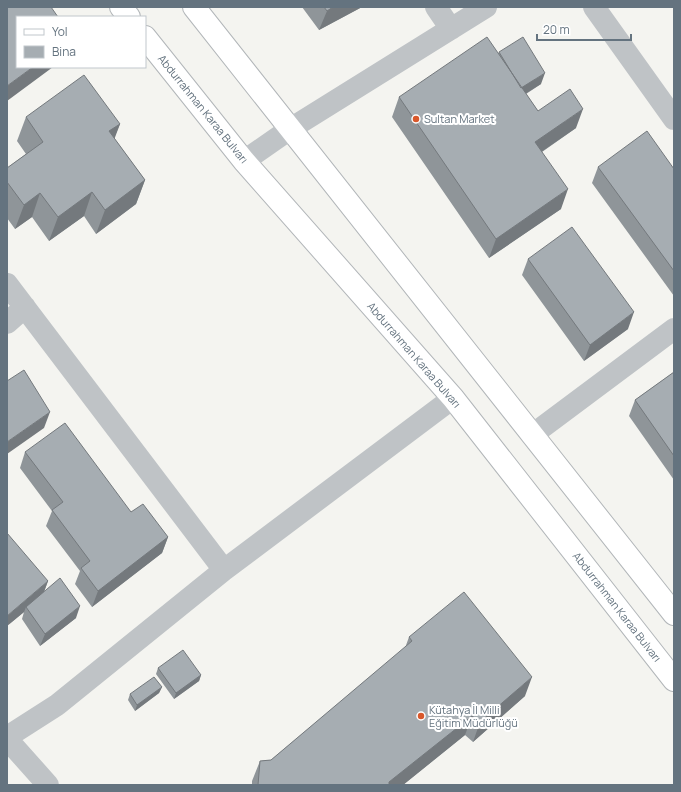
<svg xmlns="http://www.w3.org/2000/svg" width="681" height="792" viewBox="0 0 681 792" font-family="Manrope,sans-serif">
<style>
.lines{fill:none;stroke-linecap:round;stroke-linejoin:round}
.major-casing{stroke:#b2b6b9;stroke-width:24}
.minor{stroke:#bfc3c6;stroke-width:22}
.major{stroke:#fff;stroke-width:22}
.wall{fill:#8f9599}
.shaded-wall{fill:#74797d}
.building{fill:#a6adb2;stroke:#74797d}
.poi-dot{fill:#d9582b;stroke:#fff;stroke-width:1.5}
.labels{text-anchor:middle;stroke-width:4;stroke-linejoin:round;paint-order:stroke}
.street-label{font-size:11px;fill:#64737f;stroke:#fff}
.poi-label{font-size:11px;fill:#64737f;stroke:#fff;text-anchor:start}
</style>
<rect width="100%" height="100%" fill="#f4f4f0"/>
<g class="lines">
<g class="major-casing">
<path id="major" d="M121 7 129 17
M194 7 674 614
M145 37 244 161 453 398 674 680"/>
</g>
<path class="minor" d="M436 7 451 29
M594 7 674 119
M244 161 290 129 486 7
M7 284 224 570 57 705 7 737
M7 323 25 307
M532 435 674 329
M224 570 453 398
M7 739 48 785"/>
<use href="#major" class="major"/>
</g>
<path class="wall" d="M302 7H362L319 30Z
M499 52 541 84 526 94 538 111 576 128 542 152 561 209 489 258 392 117 399 97 498 54Z
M26 117 120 124 114 138 145 180 136 204 96 234 84 216 49 241 32 217 15 229 7 218V168L26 154 17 141Z
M598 167 674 169V296L592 183Z
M528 259 628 329 584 361 522 275Z
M674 372V480L629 416 635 400Z
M25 452 131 512 168 537 162 553 92 607 75 584 80 571 46 526 52 511 20 468Z
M48 581 44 592 76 618 40 646 22 619 24 612 7 626Z
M409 637 525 696 473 742 465 735 403 785H252V781L260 761 271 760 405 648Z
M158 668 201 675 199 681 174 699 156 674Z
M162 687 159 693 135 711 128 700 130 694Z"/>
<path class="shaded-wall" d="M333 7H362L319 30 327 11Z
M33 67H53L7 101V86Z
M545 73 541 84 517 99 521 88Z
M583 109 576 128 528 161 535 142Z
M120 124 111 148 109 131Z
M145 180 136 204 96 234 105 210Z
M568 189 561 209 489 258 496 239Z
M92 192 84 216 49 241 58 217Z
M40 193 32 217 15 229 24 205Z
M634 312 628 329 584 361 590 345Z
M50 412 44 428 7 454V442Z
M168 537 162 553 92 607 98 591Z
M48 581 42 597 26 607 24 612 7 626V616Z
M80 606 76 618 40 646 45 634Z
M201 675 199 681 174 699 176 693Z
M532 677 525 696 473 742 480 722Z
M162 687 159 693 135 711 137 705Z
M472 716 465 735 403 785H388L389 782Z"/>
<path class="building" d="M7 7H51L58 17H17V67H33L7 86Z
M324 7H333L327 11Z
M487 37 538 111 570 89 583 109 535 142 568 189 496 239 399 97Z
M523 37 545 73 521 88 499 52Z
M84 75 120 124 109 131 145 180 105 210 92 192 58 217 40 193 24 205 7 182V168L43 142 26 117Z
M647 131 674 169V271L598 167Z
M572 227 634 312 590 345 528 259Z
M24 370 50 412 7 442V381Z
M674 372V456L635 400Z
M65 423 131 512 143 504 168 537 98 591 81 568 90 561 52 510 63 502 25 452Z
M7 533 48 581 7 616Z
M60 578 80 606 45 634 26 607Z
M464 592 532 677 480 722 472 716 389 782V785H258L260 761 271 760 412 641 409 637Z
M183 650 201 675 176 693 158 668Z
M154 677 162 687 137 705 130 694Z"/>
<g class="poi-dot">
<circle cx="416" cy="119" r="4"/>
<circle cx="421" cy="716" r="4"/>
</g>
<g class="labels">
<g class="street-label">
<text transform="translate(203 109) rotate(51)" y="4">Abdurrahman Karaa Bulvarı</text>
<text transform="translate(414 355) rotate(49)" y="4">Abdurrahman Karaa Bulvarı</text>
<text transform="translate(617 607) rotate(52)" y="4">Abdurrahman Karaa Bulvarı</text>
</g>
<g class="poi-label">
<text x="424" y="123">Sultan Market</text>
<text x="429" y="714">Kütahya İl Milli<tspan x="429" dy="13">Eğitim Müdürlüğü</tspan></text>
</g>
</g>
<rect width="681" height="792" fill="none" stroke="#64737f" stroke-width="16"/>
<rect x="16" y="16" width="130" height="52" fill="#ffffff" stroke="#c1c7cc"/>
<rect x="24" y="29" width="20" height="6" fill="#ffffff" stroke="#c1c7cc"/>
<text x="52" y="36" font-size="12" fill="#64737f">Yol</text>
<rect x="24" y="46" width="20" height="12" fill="#a6adb2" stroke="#c1c7cc"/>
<text x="52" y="56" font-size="12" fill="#64737f">Bina</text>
<path d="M537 34v6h94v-6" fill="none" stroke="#64737f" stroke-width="2"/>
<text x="543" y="34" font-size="12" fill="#64737f" stroke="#ffffff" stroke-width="3" paint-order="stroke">20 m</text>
</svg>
